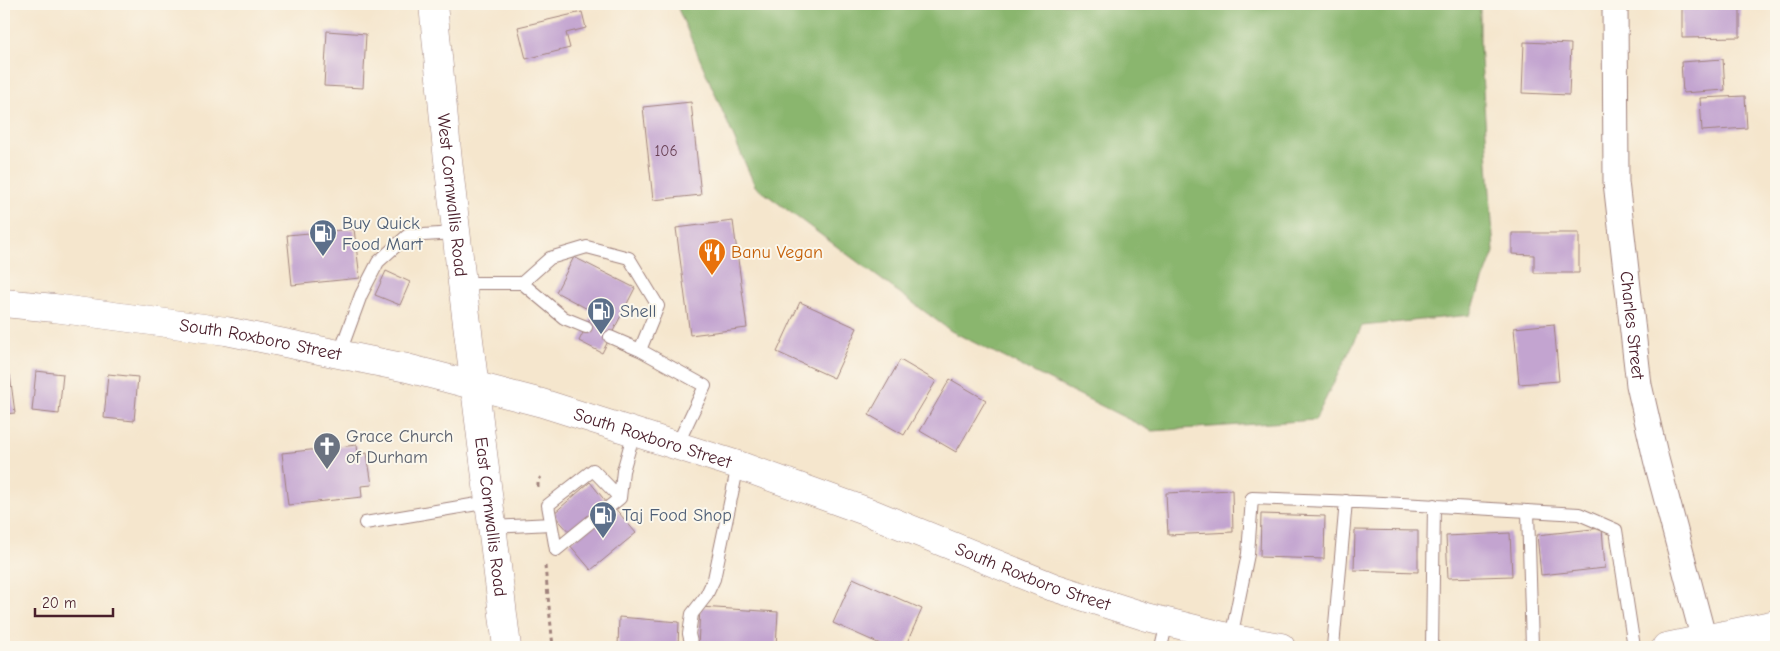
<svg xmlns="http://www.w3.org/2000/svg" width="1780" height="651" viewBox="0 0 1780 651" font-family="'Comic Neue',sans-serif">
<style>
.forest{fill:#8ab66e;stroke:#6a6a4c}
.building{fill:#c3a4d0}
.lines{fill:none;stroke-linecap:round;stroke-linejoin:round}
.service-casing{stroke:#a0827c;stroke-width:14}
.minor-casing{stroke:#a0827c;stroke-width:27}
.tertiary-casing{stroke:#a0827c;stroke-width:29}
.path{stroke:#a0827c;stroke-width:3;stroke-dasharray:4 4;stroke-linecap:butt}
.service{stroke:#fff;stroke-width:12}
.minor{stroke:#fff;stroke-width:25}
.tertiary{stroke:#fff;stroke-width:28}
.labels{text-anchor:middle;stroke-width:4;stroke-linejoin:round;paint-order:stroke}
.number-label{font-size:15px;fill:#684054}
.street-label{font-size:18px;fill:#4a1f2b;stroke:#fbf7ec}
.service-label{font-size:18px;fill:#4e5e75;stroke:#fbf7ec;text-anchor:start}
.food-label{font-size:18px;fill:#c56008;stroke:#fbf7ec;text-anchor:start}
.worship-label{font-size:18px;fill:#5b616d;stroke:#fbf7ec;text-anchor:start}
</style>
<rect width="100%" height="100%" fill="#fbf7ec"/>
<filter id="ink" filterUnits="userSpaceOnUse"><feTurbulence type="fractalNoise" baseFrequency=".02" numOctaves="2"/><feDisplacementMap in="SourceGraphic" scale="10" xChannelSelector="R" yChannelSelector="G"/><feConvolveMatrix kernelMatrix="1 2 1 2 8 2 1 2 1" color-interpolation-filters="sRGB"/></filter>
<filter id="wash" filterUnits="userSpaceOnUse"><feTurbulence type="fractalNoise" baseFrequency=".0096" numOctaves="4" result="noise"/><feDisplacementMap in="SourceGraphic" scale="20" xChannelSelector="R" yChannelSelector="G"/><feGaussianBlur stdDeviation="1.12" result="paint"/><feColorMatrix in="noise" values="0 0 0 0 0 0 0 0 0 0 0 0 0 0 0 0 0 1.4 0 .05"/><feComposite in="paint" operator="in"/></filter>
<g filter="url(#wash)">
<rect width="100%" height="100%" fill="#f5e6cd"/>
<path class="forest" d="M676 4H1480V45L1494 252 1470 315 1362 326 1315 420 1152 431 951 331 755 186Z"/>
<g id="blocks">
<path class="building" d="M1682 4H1740V37L1682 38Z
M582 12 586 28 566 33 570 48 526 59 518 27Z
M327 31 366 34 363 88 324 86Z
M1524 42 1571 44 1569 95 1522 93Z
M1723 59 1725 90 1683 93 1681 62Z
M1745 96 1747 128 1702 131 1700 98Z
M691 102 701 195 653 200 643 107Z
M733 221 747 328 690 335 676 228Z
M354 229 360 278 292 285 287 235Z
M1512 233H1579V273H1534V255L1512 254Z
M574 257 635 288 602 353 579 341 593 312 556 292Z
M386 271 410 282 400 305 375 295Z
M800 302 857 328 834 378 777 352Z
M1554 324 1559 381 1519 384 1514 328Z
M900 360 936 381 904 435 869 415Z
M36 371 63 374 59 414 32 411Z
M108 374 138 377 134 421 104 418Z
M10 375 15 413 4 414V376Z
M950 379 986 400 956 452 920 431Z
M357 445 358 454 367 453 372 485 361 486 362 497 288 505 282 453Z
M590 482 607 503 571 534 553 514Z
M1232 490 1233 532 1168 535 1166 493Z
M614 507 636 533 591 570 569 544Z
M1261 514 1325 516 1324 559 1260 557Z
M1602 528 1605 568 1541 575 1537 535Z
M1355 530 1418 531V572L1354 570Z
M1510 533 1512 576 1448 578 1446 536Z
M853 578 922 609 905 647H887L833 623Z
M700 607 778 612 776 647H698Z
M619 617 679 622 678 647H618Z"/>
</g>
</g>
<g filter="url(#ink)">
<use href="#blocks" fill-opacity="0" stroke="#a0827c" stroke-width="1"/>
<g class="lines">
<g class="service-casing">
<path id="service" d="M462 283H522L550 258 587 247 629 258 658 306 640 350 705 386 677 445
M522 283 564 318 586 327
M610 337 640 350
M339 355 361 295 378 262 407 236 456 233
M620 498 593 470 548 505 556 550 620 498 623 471 634 432
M1528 511 1532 647
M365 523 489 502
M492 527 551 524
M1231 638 1248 554 1252 498 1383 503 1579 514 1616 530 1634 647
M692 647 689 634 692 614 706 596 714 579 738 465
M1161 647 1167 622
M1333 647 1346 501
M1432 647 1434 505"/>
</g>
<g class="minor-casing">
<g id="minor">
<path id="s1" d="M1615 4 1616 182 1639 385 1656 459 1704 640"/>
</g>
</g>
<g class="tertiary-casing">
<g id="tertiary">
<path id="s2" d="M433 4 447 151 462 283 507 647"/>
<path id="s3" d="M4 303 54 308 226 331 407 368 542 403 738 465 871 513 1053 587 1147 617 1240 640 1281 647"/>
<path d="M1666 647 1776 624"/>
</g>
</g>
<path class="path" d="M538 487V481L541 477
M545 566 553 647"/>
<use href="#service" class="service"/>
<use href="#minor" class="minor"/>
<use href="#tertiary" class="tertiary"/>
</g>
</g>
<defs>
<g id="fuel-pin" transform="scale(1.4375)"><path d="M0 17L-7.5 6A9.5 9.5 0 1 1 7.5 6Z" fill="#5c6f8a" stroke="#fbf7ec"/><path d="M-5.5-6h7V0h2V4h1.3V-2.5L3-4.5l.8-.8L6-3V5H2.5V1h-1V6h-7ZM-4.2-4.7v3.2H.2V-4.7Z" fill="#fff"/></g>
<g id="restaurant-pin" transform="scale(1.4375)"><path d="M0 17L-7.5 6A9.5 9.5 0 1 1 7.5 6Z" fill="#e8710a" stroke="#fbf7ec"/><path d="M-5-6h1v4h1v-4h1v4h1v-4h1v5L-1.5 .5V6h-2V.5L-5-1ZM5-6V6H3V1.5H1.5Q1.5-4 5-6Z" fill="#fff"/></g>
<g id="church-pin" transform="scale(1.4375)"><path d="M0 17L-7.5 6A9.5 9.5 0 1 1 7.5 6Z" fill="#6b7280" stroke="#fbf7ec"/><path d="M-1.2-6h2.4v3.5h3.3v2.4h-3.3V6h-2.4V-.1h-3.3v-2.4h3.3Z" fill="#fff"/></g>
</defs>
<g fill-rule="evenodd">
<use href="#fuel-pin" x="323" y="233"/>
<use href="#restaurant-pin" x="712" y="252"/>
<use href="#fuel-pin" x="601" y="311"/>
<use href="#church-pin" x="327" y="446"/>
<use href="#fuel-pin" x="603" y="515"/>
</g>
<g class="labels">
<g class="number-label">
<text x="666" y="156">106</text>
</g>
<g class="street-label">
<text dy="6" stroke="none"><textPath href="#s2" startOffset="192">West Cornwallis Road</textPath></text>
<text dy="6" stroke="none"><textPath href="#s1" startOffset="322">Charles Street</textPath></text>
<text dy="6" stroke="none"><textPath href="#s3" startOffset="259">South Roxboro Street</textPath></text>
<text dy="6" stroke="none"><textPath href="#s3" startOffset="664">South Roxboro Street</textPath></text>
<text dy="6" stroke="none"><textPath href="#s2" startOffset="516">East Cornwallis Road</textPath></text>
<text dy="6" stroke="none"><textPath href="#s3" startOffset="1069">South Roxboro Street</textPath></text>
</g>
<g class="service-label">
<text x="342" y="229">Buy Quick<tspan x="342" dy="21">Food Mart</tspan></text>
<text x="620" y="317">Shell</text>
<text x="622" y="521">Taj Food Shop</text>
</g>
<g class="food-label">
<text x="731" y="258">Banu Vegan</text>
</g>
<g class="worship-label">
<text x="346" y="442">Grace Church<tspan x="346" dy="21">of Durham</tspan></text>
</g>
</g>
<rect width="1780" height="651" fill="none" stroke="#fbf7ec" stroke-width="20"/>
<path d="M35 608v8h78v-8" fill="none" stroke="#4a1f2b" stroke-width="2.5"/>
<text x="42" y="608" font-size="15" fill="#4a1f2b" stroke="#fbf7ec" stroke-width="4" paint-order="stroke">20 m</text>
</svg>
